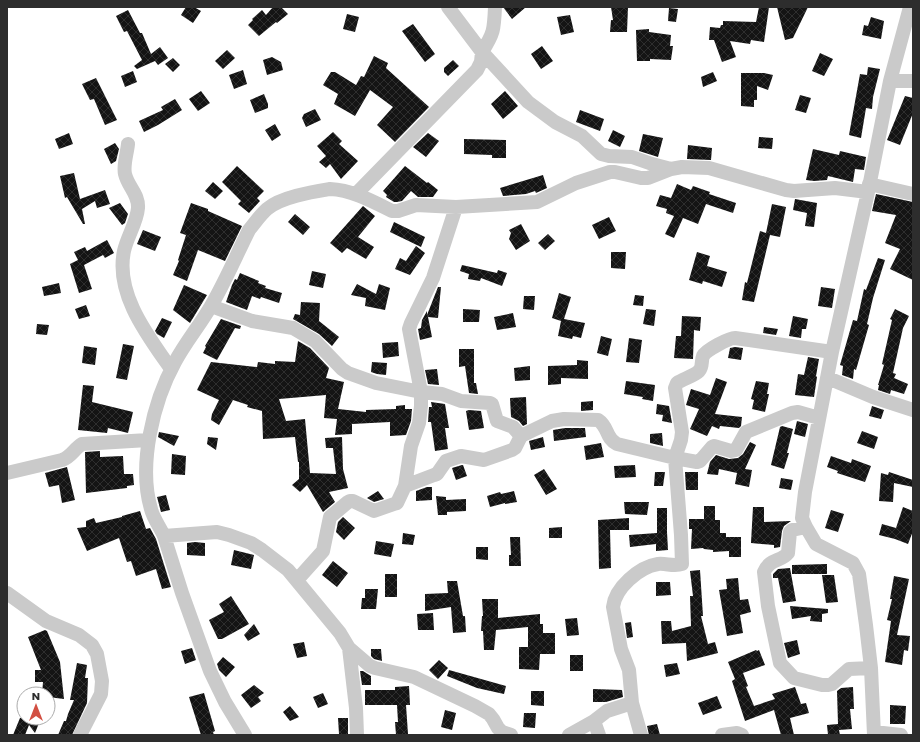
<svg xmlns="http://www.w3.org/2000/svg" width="920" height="742" viewBox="0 0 920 742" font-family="Poppins,sans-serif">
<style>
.building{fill:url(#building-cross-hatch)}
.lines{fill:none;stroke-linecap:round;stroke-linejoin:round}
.minor{stroke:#cacaca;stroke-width:14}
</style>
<defs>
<pattern id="building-cross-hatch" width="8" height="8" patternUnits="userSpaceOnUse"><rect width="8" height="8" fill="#141414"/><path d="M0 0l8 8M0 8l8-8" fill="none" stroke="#2e2e2e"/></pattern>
</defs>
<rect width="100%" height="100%" fill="#fff"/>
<path class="building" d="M186 7H194L201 11 193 23 181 15Z
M273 7H281L288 14 277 23 276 22 259 36 248 25 253 20 252 19 262 10 266 15Z
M503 7H526L512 19Z
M611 7H628L627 32H610L611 20H613Z
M759 7H769L764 42 751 40 750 44 730 41 736 57 722 62 714 40H709L710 27 720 28 721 25H723V21L756 22Z
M777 7H808L793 38 785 40Z
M669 8 678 9 676 22 668 21Z
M128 10 140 33H142L151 54 160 47 168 58 158 65 155 61 137 69 134 66 142 60 127 31 124 32 116 16Z
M347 14 359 17 355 32 343 29Z
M570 15 574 32 561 35 557 17Z
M871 17 884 21 881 39 862 35 864 25 868 26Z
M413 24 435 54 425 62 402 31Z
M649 29V32L671 35 670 46H673L671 60 650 59V61H637L636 30Z
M542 46 553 61 541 69 531 54Z
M227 50 235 58 223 69 215 61Z
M820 53 833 59 824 76 812 71Z
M374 56 388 63 386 68 429 107 395 142 377 125 393 107 370 90 355 116 334 104 338 94 323 85 331 72H335L356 85 361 76 364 77Z
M272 57 281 62 283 70 267 75 263 60Z
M173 58 180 65 173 72 165 64Z
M453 60 459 66 448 76 444 72V68Z
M868 67 880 69 873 97 872 109 866 108 861 138 849 135 860 74 867 75Z
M243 70 247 84 234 89 229 75Z
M133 71 137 82 125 87 121 76Z
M713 72 717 81 703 87 701 77Z
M741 73H764L773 75 768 90 757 86V100H754V107L741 106Z
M96 78 117 120 105 125 94 99 90 100 82 84Z
M201 91 210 103 198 111 189 99Z
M505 91 518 106 503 119 491 104Z
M264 94 268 104V108L255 113 250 100Z
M800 95 811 98 806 113 795 110Z
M905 96 913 98V113L900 145 887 140Z
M175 99 182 110 158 125 144 132 139 121 163 110 161 107Z
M315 109 321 120 306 127 302 118 304 114Z
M580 110 604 119 600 131 576 122Z
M275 124 281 135 272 141 265 130Z
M613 130 625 136 620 147 608 141Z
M333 132 342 141 339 144 358 161 341 179 330 164 326 168 319 162 326 156 317 146Z
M69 133 73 144 59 149 55 139Z
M428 133 439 141 426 157 413 147Z
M643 134 663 138 658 157 639 151Z
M759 137 773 138 772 149 758 148Z
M464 139 506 140V158H492V155L464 154Z
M115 143 119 149 116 161 111 164 104 149Z
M688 145 712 148 711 160 687 159Z
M813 149 839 155 840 151 866 157 864 170 855 169 853 182 828 176 827 180 814 181 806 180Z
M237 166 264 191 257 198 260 201 249 213 238 204 241 201 222 182Z
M405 166 427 183 428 182 438 190 433 197H418L411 191 402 201 397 202H394L386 197 387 195 383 191Z
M74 173 80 199 105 190 110 204 97 208 95 201 82 209 85 224H83L67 197 65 198 60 176Z
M543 175 547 188 536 193 535 191 526 194 503 196 500 188Z
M213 182 223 191 215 199 205 191Z
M677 184 691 190 693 186 710 192 709 194 736 203 733 213 706 204 698 224 683 218 674 238 665 234 674 216 666 213 667 209 656 206 660 195 671 198Z
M876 194 913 202V280L890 269 900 249 885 243 896 215 872 211Z
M795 199 817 203 814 227 805 226 807 213 793 210Z
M120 203 128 214 125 223 122 225 109 208Z
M191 203 208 209V211L242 226 225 261 198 250 187 281 173 275 179 261 178 260 186 235 180 233Z
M772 204 786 207 780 237 770 235 754 302 742 300 745 282 747 283 760 231 766 233Z
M363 206 375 216 358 237 374 247 366 259 347 248 342 253 330 243Z
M295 214 310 227 303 235 288 222Z
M609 217 616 231 599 239 592 225Z
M394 222 425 237 421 247 390 232Z
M521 224 530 241 516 250 509 239 511 233 509 230Z
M143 230 161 237 155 251 137 244Z
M548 234 555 241 545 250 538 243Z
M107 240 114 253 105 258 103 255 84 265 92 289 79 293 70 264 78 260 74 252 85 247 87 251Z
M416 246 425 253 410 275 395 269 400 258 406 261Z
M611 252H626L625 269 611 268Z
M697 252 710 256 707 266 727 272 722 287 703 281 702 284 689 280Z
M878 258 885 260 873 298 867 324 869 325 856 370 854 369 853 379 842 375 843 366 840 365 853 320 857 321 864 289 866 290Z
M462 265 497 273 498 270 507 273 502 286 481 278 480 281 468 279 469 274 460 271Z
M312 271 326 274 323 288 309 285Z
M240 273 259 281 258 283 266 286 265 288 282 293 279 303 261 297 260 299 252 296 247 310 226 302 232 285 235 279 237 280Z
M59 283 61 293 44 296 42 287Z
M357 284 376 294 379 284 390 288 385 310 365 306 366 298 351 295Z
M184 285 207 295 190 323 173 310Z
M438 287H441L438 318 428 317 432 337 420 340 418 329 421 328 422 320 427 311V315Z
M821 287 835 289 832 308 818 306Z
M559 293 571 297 564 319 585 323 581 338 573 336 572 339 558 336 561 321 552 318Z
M635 295 644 296 643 306 633 305Z
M524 296H535L534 310 523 309Z
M301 302 320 303 319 321 339 337 332 346 319 334 293 319 295 314 300 315Z
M86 305 90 316 79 319 75 309Z
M463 309 480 310 479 322H463Z
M646 309 656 310 654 326 643 324Z
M895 309 909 316 903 328 893 373 896 374 894 378 908 384 904 394 891 390 890 394 878 390 879 385H878L884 365 882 364 892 320 890 319Z
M513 313 516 327 497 330 494 317Z
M682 316 701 317 700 331 694 330 693 359 674 358 676 336H681Z
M793 316 808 319 806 329H802L801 338 789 336Z
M162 318 172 322 164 338 157 334 155 331Z
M221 319 241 326 240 329 235 328 217 360 203 353 206 347 205 346Z
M37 324 49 325 47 335 36 334Z
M764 327 778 329 776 335 763 333Z
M601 336 612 339 608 356 597 353Z
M629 338 642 340 639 363 626 362Z
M298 341 310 348 329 368 326 378 344 382 338 409 366 412V410L396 409V406L405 405V409H412L411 421 406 435 390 436V422L352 424V434L335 435 337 419 324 418 326 395 279 399 286 421 305 419 310 473 336 474 333 448H326L325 438 342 437 343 469 348 488 329 492 335 502 323 512 307 485 300 492 292 485 299 479V462H298L295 437 263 439 262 411 247 407 248 405 233 400 219 425 211 420 212 414 219 400 197 390 211 362 257 367 258 362 275 364V361L295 362Z
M398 342 399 356 383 358 382 343Z
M123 344 134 346 127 380 116 378Z
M84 346 97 348 95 365 82 363Z
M735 347 743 348 741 360 728 358 730 348Z
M459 349H474V383H476L478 394 469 393 465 366 459 367Z
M808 357 819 359 816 376 817 377 814 397 795 395 798 374 804 375Z
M577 360 588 361V379L561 378V384L548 385V366L577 365Z
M372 362 387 363 386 375 377 374 371 372Z
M530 366V380L515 381 514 368Z
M437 369 439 385 428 384 425 370Z
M716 378 727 382 715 414 742 417 741 426 739 428 720 426 719 429 712 426 707 436 690 429 699 409 686 405 691 389 710 395Z
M626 381 655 385 653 401 642 399 643 397 624 394Z
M756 381 769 383 767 394H769L765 412 752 409 754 400 751 399Z
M83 385 94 386 92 402 133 412 128 433 108 428 107 433 78 430Z
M526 397 527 424 523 426 519 421 511 417 510 398Z
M593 401V410L581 411V402Z
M431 402 445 404 449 428H445L448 449 435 451 431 422H428L429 407H432Z
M657 404 669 406 672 423 662 421 663 415 656 414Z
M872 406 884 410 881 419 869 416Z
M469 410 481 411 484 428 469 430 466 411Z
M797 421 808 424 805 437 794 434Z
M782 426 793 429 787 453H789L784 469 771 465 780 427Z
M565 428H585L586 437 554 441 553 430Z
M862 431 878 437 874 449 857 443Z
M159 432 179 436 174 446 158 437Z
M662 433 663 446 650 443V434Z
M208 437 218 438 216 450 207 444Z
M543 437 545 447 531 450 529 441Z
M750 442 756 445 745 469 752 470 749 487 735 484 737 473 719 469 718 475 707 474 710 462 716 455 729 459 738 458 743 454Z
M601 443 604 457 586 460 584 446Z
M100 451V457L123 456 124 474H133L134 485 127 486V488L86 493 85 452Z
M172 454 186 456 185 475 171 474Z
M831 456 851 463 852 459 871 466 865 482 837 473 838 471 827 467Z
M462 465H463L467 476 456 480 452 468Z
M635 465 636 477 615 478 614 466Z
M67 467 75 500 62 503 59 485 49 487 45 473Z
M544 469 557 489 546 495 534 475Z
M655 472H665L663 486H654Z
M685 472H698V490H686Z
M889 472 913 480V487L894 483 893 502 879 501 881 473 888 475Z
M781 478 793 480 791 490 779 488Z
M427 487H432V500L416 501V491Z
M378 491 384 499 374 502 367 498Z
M514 491 517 502 505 504V503L490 507 487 496 500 492 501 494Z
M166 495 170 510 161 512 157 497Z
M436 496 446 497V500L466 499V511L447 512V515H438Z
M624 502H649L647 515 625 514Z
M704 506H715V520H720V533H726V537H741V557H729V551L713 552V550L704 549 703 548 691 549 692 529H689V519H704Z
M753 507H764V522L791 521 784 526 782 531 780 547 774 548V545L751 543Z
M903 507 913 511V531L908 544 895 539 879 535 882 524 896 528Z
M657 508H667V532L668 550 656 551V544L630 547 629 535 657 533Z
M831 510 844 514 838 532 825 528Z
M140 511 146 529 150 528 156 539 171 587 162 589 156 569 136 576 131 561 127 562 119 538 87 551 77 528 86 527V521L94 518 96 523 122 517V516Z
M343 517 355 528 344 540 336 532 338 522Z
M629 518V530H610L611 568 599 569 598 520Z
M562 527V538H549V528Z
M403 533 415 535 413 545 402 544Z
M510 537H520L521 566H509V555H511Z
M376 541 394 544 391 557 374 554Z
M195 542 205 543V556L187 555V543Z
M476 547H488V560L476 559Z
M234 550 254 555 251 569 231 565Z
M333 561 348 573 337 587 322 575Z
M827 564V574H792V565Z
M790 568 796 601 783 603 778 578H773V574L778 569Z
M700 570 703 616H701L708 644 715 642 718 653 687 661 686 643 662 644 661 621H671L672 631 691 626 690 596H693L690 571Z
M385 574H397V597H385Z
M822 575H834L838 602 826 603Z
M894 576 909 579 897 635 910 636 908 651 904 650 902 665 885 662 891 621 887 620 892 599H890Z
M738 578 740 600 748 599 751 612 740 615 743 633 727 636 719 590 727 589 726 579Z
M447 581H457L463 616H465L466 632 453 633 451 607 425 611V594L448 593Z
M656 582H670L671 595 656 596Z
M365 589H378L376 609H361L362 598H365Z
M231 596 249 624 222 639H218L209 620 224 612 219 604Z
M482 599H498V618L540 614V624H543V633H555V654H540L539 670 519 669V647H528V627L496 630 494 650H484L483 631H481L482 616H483Z
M790 606 828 609V613L822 614V622L810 621 811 616 792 619Z
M433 613 434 630H418L417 614Z
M577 618 579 635 567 636 565 619Z
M631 622 633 637 627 638 625 623Z
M254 624 260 634 248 641 244 635Z
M45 630 47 631 60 662 64 699 48 697V694H42L43 682H35V670H41L28 637Z
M797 640 800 654 788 658 784 643Z
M304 642 307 656 297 658 293 644Z
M192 648 196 660 185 664 181 651Z
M371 649H381L382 661 374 659 371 656Z
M756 650 757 651 759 650 765 665 743 673 748 686 746 687 754 706 775 699 772 694 795 687 801 704 806 703 809 713 790 718 794 735H781L774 710 745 721 732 681 735 679 728 662Z
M570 655H583V671H570Z
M223 657 235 667 226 677 219 670 217 664Z
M439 660 448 668 438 679 429 670Z
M77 663 87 665 85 678H88L87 703 72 735H58L64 721H66L68 714 74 700H70Z
M677 663 680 674 666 677 664 665Z
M449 670 506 686 504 694 477 688 447 676Z
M360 671H363L371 676V685H362Z
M254 685 264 693 258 697 261 701 251 708 241 695Z
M409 686 410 705H406L408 734 396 735 395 722H398L397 705H365V690H395V687Z
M853 687 854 709H850L852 729 839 730 840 735H828L827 725 838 724 837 691 841 688Z
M593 689 622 690 623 697 606 702H593Z
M531 691H544V706L531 705Z
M204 693 215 731 213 732 214 735H201L189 697Z
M323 693 328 704 318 708 313 697Z
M717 696 722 708 703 715 698 703Z
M890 705 906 706 905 724H890Z
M290 706 299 717 290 721 283 712Z
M445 710 456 713 452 730 441 727Z
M524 713H536L535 728 523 727Z
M20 718H41L35 733 29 725 25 735H13Z
M338 718H348V734H339Z
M657 724 660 735H649L647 726Z"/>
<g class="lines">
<path class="minor" d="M495 7C494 30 494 33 482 52L528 102 555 122 582 136 601 154 609 156 632 157 652 164 671 169
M890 81H913
M128 144C127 154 123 165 125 174 128 187 139 194 138 208 137 222 127 237 124 251 115 294 148 336 171 369
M869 184 913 194
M356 194 477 70 481 62 482 52 448 7
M211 306 252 321 293 328 315 341 342 369 348 373 376 383 421 392 442 394 461 401 490 403 492 404 497 421 513 427 521 436
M828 378 873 397 913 410
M819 418 798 412 792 413 746 432 736 450 731 451 714 446 712 447 700 461 697 462 675 458 681 440 682 432 675 388 677 383C683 379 694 376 699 371 703 367 701 361 703 356 706 350 729 338 735 338L832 352
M7 473 62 460C71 457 74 449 82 444L148 440
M405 486 411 446 419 423 421 406V392L409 329 411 323 433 278 456 207
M806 527 792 530 790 532 788 553C781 562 770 558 764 572L768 606 780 663 794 678 822 685H828L832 684 849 669 871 668
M164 536 182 593 210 671 225 702 245 735
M297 580 323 551 330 517 348 502 350 501H353L374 511 394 504 397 503 405 486 434 475 437 474 446 461 461 456 484 460 512 450 515 448 521 436 552 421 564 419 598 420C609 427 605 438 617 444L675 458 681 535 682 564C674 567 666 563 658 564 639 567 615 588 613 607L621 649 629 670 632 703 607 711 594 721 569 735
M7 593 46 621 79 635 92 645 97 654 102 681 101 694 80 735
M349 648 370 666 375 668 414 677 475 706 489 714 493 719 498 728 502 732 511 735
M632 703 641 735
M594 721 599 735
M874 732 901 735
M357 735 356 708 349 648 340 633 288 570 262 550 251 543 229 535 217 532 164 536C160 527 153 518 151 509 138 465 153 402 175 362 185 343 200 325 211 306 225 282 236 256 249 230 255 223 260 215 267 209 281 197 312 192 330 189 352 190 372 201 392 211H398L416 205 456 207 537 202 576 183 610 172H615L641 178H648L671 169 682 167 709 168 786 190 794 191 835 188 868 192
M722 735 737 733 742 735
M874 735 871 668 866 625 859 574 853 563 816 544 806 527 802 518 805 492 832 352 868 192 890 81 910 7"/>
</g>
<rect width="920" height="742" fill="none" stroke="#2d2d2d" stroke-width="16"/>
<g transform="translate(36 706)"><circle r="19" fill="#ffffff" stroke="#ababab"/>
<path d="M0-3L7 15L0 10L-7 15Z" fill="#d24f42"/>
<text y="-6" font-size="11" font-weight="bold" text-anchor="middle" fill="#2d2d2d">N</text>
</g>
</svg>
